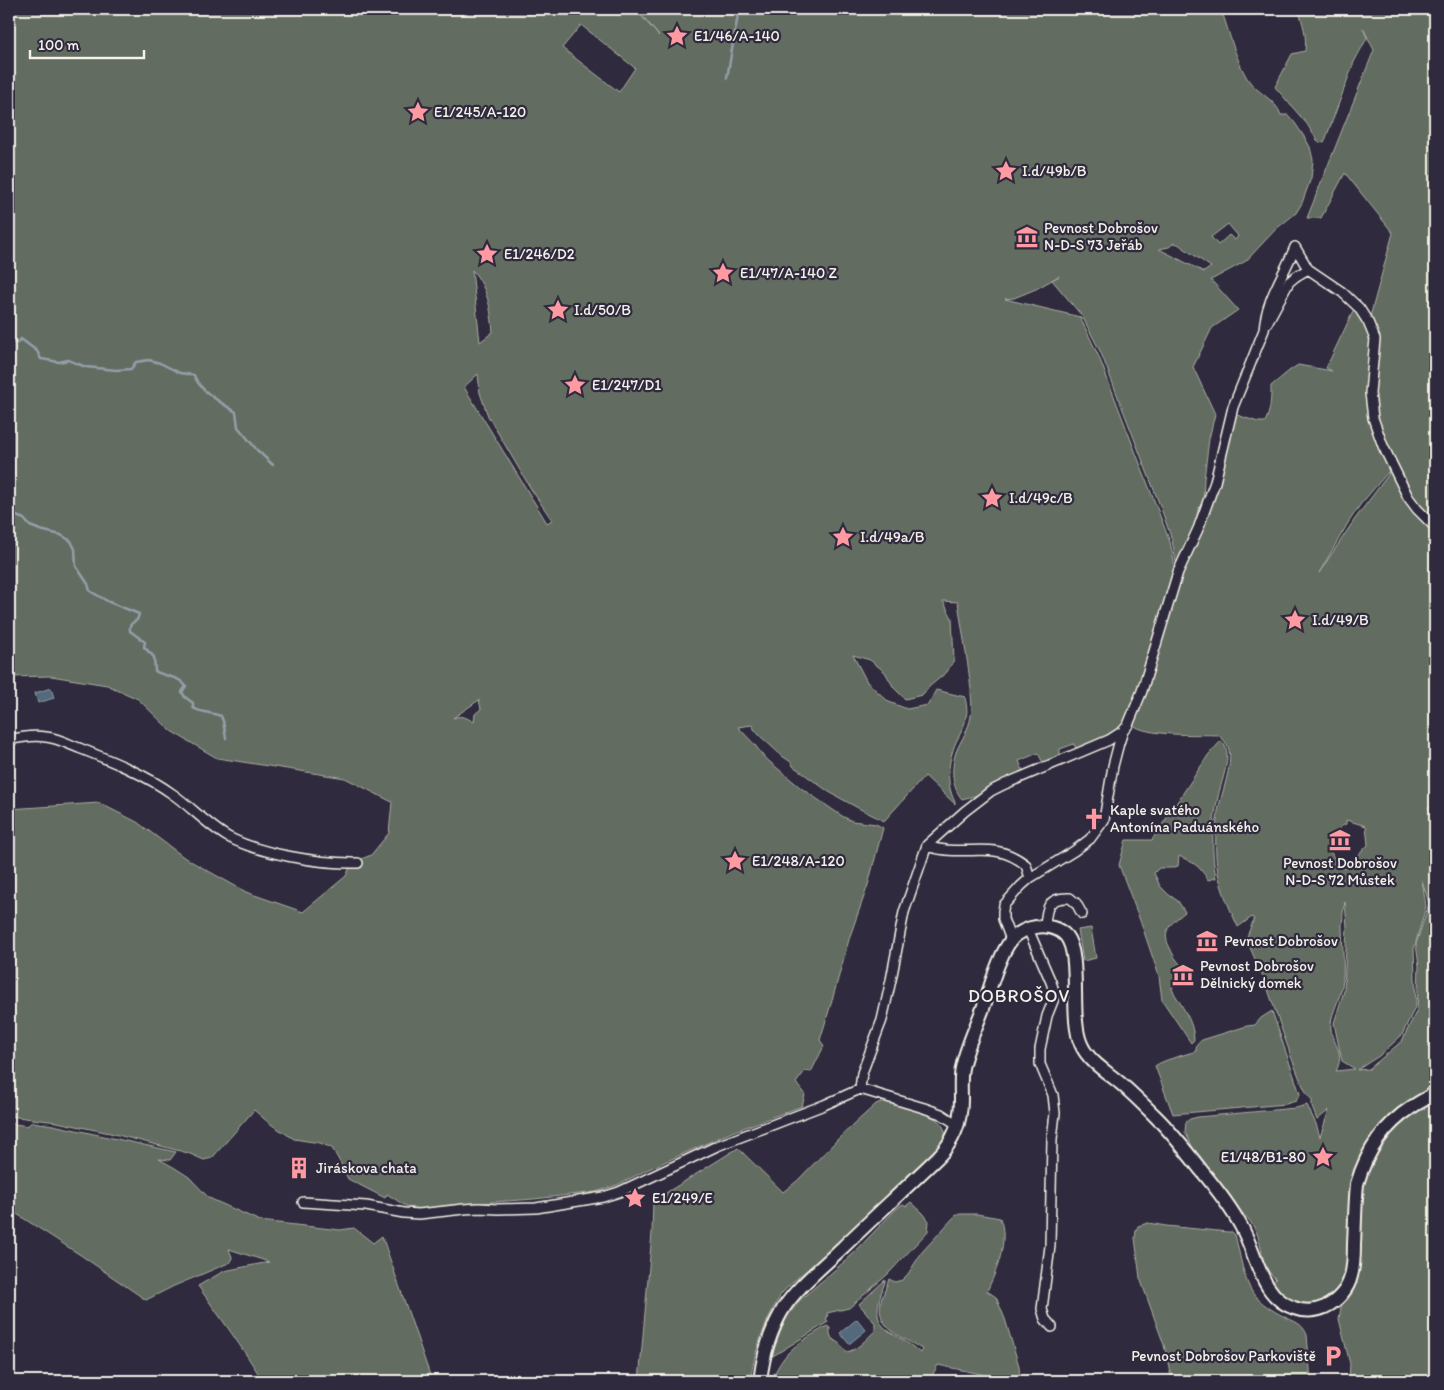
<svg xmlns="http://www.w3.org/2000/svg" width="1444" height="1390" viewBox="0 0 1444 1390" font-family="Itim,sans-serif">
<style>
.green{fill:#626c61;stroke:#abaea4;fill-rule:evenodd}
.water{fill:#52697d;stroke:#939fa8}
.lines{fill:none;stroke-linecap:round;stroke-linejoin:round}
.stream{stroke:#939fa8;stroke-width:2.5}
.street-casing{stroke:#f4f1e8;stroke-width:12}
.secondary-casing{stroke:#f4f1e8;stroke-width:16}
.street{stroke:#2f2a3d;stroke-width:9}
.secondary{stroke:#2f2a3d;stroke-width:12}
.labels{text-anchor:middle;stroke-width:4.5;stroke-linejoin:round;paint-order:stroke}
.poi-label{font-size:15px;fill:#f4f1e8;stroke:#2f2a3d;text-anchor:start}
.quarter-label{font-size:18px;letter-spacing:1px;fill:#f4f1e8;stroke:#2f2a3d}
</style>
<rect width="100%" height="100%" fill="#2f2a3d"/>
<filter id="ink" filterUnits="userSpaceOnUse"><feTurbulence type="fractalNoise" baseFrequency=".02" numOctaves="2"/><feDisplacementMap in="SourceGraphic" scale="10" xChannelSelector="R" yChannelSelector="G"/><feConvolveMatrix kernelMatrix="1 2 1 2 8 2 1 2 1" color-interpolation-filters="sRGB"/></filter>
<g filter="url(#ink)">
<path class="green" d="M9 9H635L659 36 637 9H1221C1229 31 1235 58 1247 78 1256 93 1276 99 1281 115H1288L1295 123 1305 138 1310 147 1313 160 1311 178 1302 203 1296 213 1276 229 1246 261 1211 280 1238 310 1212 328 1193 367 1215 414 1209 439 1204 479 1203 501 1198 510 1193 533 1177 567 1172 540 1161 508 1101 353 1082 316 1052 280 1059 276 1036 289 1014 298 1005 299 1080 317 1099 357 1170 542 1174 561 1173 576 1132 709 1120 731 1077 751 1074 744 1060 749V758L1044 765 1038 753 1019 761 1024 773 986 793 962 799C951 786 951 768 956 752 961 740 969 729 971 716 973 707 971 699 971 690 968 660 962 631 958 602L943 601 952 618 954 660 947 672 930 686 922 695 905 699 894 688 885 672 870 660 853 655 867 682 889 702 907 709 928 705 936 690 965 697C966 704 968 710 966 717 965 726 960 734 956 742 948 761 945 783 955 802V804L925 776 884 821 858 808 829 792 793 766 791 762 782 756 760 736 754 729 752 725 738 727 755 745 764 757 801 788 842 816 852 821 876 824 883 828 868 885 850 936 831 1004 820 1040 824 1046 811 1072 805 1071 796 1083 805 1095 802 1106 732 1132 649 1169 617 1185 596 1192 534 1199 452 1205 422 1209 410 1208 404 1205 387 1194 385 1198 348 1179 341 1164 332 1148 320 1143 294 1139 269 1123 254 1110 212 1158 204 1160 188 1153 110 1133 57 1122 9 1116V809L99 803 137 822 185 858 246 892 303 912 346 876 352 863 371 855 389 833 392 802 345 778 217 758 171 731 138 699 107 685 51 676 9 677ZM581 25 635 68 619 92 562 48ZM1228 224 1238 236 1235 240 1229 235 1218 245 1211 237ZM1174 243 1178 244 1211 267 1204 272 1159 249 1169 247ZM472 270C488 288 491 310 493 332L480 342ZM478 374 480 393 488 416 531 489 552 520 547 523 464 387ZM479 700 481 709 475 714 474 722C465 717 463 715 453 718Z
M1298 9H1435V821L1431 808 1428 807 1435 822V1088L1369 1145 1347 1273 1341 1287 1330 1299 1311 1306 1288 1301 1272 1286 1273 1281 1276 1279C1263 1269 1263 1257 1260 1243 1257 1231 1251 1220 1241 1212L1193 1148 1185 1132 1186 1122 1190 1119 1198 1117 1296 1108 1307 1105 1316 1124 1320 1137 1329 1110 1317 1120 1312 1107V1100L1307 1094 1301 1082 1292 1059 1265 981 1246 939 1254 919 1252 917 1238 927C1228 905 1217 881 1216 857 1215 842 1216 826 1218 811 1221 795 1233 765 1229 750 1228 744 1223 739 1218 735 1199 734 1145 737 1132 724L1174 593 1234 414 1258 422H1265C1271 410 1271 399 1271 386L1289 371 1298 365 1332 371 1326 368 1359 299 1370 317 1393 233 1345 173 1321 218H1307L1374 50 1363 28 1367 38 1354 62 1326 138 1324 142H1318L1307 124 1275 87 1292 54 1305 51C1307 36 1303 23 1298 9ZM1389 471 1388 475 1355 519 1319 573 1348 523 1360 505ZM1346 820 1366 826 1368 845 1345 869C1332 858 1323 846 1337 831 1340 828 1342 825 1346 824ZM1422 880 1429 904 1416 944 1419 966 1417 1010 1402 1041 1369 1069 1357 1070 1379 1056 1402 1035 1416 1005 1414 949 1426 906ZM1345 902 1347 927 1344 991 1334 1023 1342 1061 1355 1069 1336 1071C1347 1050 1329 1042 1331 1023 1332 1012 1340 999 1342 986 1345 966 1342 945 1342 924 1343 917 1343 908 1345 902Z
M1221 741C1225 745 1227 749 1227 755 1227 769 1221 783 1218 797 1212 824 1211 851 1216 878L1208 880C1199 865 1194 863 1179 856L1178 866 1171 868H1159L1154 873 1160 886 1169 895 1178 901 1185 912C1172 923 1160 930 1170 948 1173 955 1176 960 1181 965L1175 979 1172 989C1181 1006 1194 1021 1194 1040L1191 1043 1162 1000 1159 976 1141 923 1119 865 1126 840H1152L1209 754Z
M1091 928 1096 958 1083 961 1078 930Z
M1272 1011 1299 1091 1300 1094 1296 1101 1286 1104 1173 1114 1155 1066C1162 1060 1185 1055 1196 1051 1196 1045 1197 1044 1202 1040L1247 1026 1255 1025 1261 1018Z
M1435 1099V1381H1349L1350 1364 1339 1319 1362 1185 1376 1149 1403 1120Z
M881 1102C891 1100 902 1106 911 1109 930 1115 954 1122 942 1147L824 1258C809 1267 794 1280 782 1293 779 1297 777 1302 774 1307 762 1330 754 1355 750 1381H639L652 1233 653 1201 738 1148 783 1192 797 1181 840 1137 876 1104Z
M32 1122 53 1125 176 1152 170 1160 159 1159 175 1168 189 1177 209 1198 260 1221 340 1230 354 1228 373 1243 382 1236 432 1381H263C243 1348 220 1317 198 1286L224 1271 269 1262 229 1249 232 1257 231 1262 174 1286 146 1300 82 1256 9 1209V1123L27 1126Z
M911 1202 923 1213 929 1221 928 1231 888 1274 849 1308 827 1313 828 1317 826 1318 828 1322 773 1356V1351L782 1328 787 1317 800 1300 852 1255 896 1209 903 1204 906 1206Z
M960 1214H977L1000 1218C1009 1241 997 1270 987 1291L996 1297 1005 1319 1019 1366 1020 1381H994L995 1377 938 1365 929 1381H771C785 1349 798 1343 827 1326L830 1328C829 1340 834 1339 841 1345 843 1347 844 1349 846 1352 857 1351 867 1338 875 1331V1323L859 1304 885 1280V1282C865 1335 890 1325 920 1353L922 1349C903 1337 875 1329 881 1301 883 1294 887 1286 889 1279L895 1282 902 1280 908 1274 922 1252 955 1216Z
M1148 1223 1166 1226 1228 1232H1232L1235 1235C1240 1253 1243 1280 1254 1295 1261 1303 1273 1311 1283 1316 1294 1322 1302 1322 1307 1335L1311 1381H1172L1164 1345 1140 1278 1135 1238 1136 1231 1138 1226Z"/>
<path class="water" d="M51 688 54 698 38 703 35 693Z
M857 1319 866 1330 849 1344 840 1333Z"/>
<g class="lines">
<path class="stream" d="M727 78 739 9
M9 341 17 343 21 339 37 351 41 359 59 362 68 360 86 367 116 370 131 369 136 362 149 360 160 363 180 373 194 375C199 391 223 404 236 412L238 427 257 450 273 465
M9 513 24 519 30 526 40 530 61 535 71 541 75 549 76 566 88 584 90 591 109 602 139 614 137 620C132 623 129 624 130 631L145 642 144 647 154 657 155 671C166 678 178 675 186 686L182 692 185 697 193 703V708C202 713 211 712 221 716L223 721 226 738"/>
<g class="street-casing">
<path id="street" d="M1295 247 1308 269 1342 292 1359 308 1368 322 1375 339 1370 393 1373 418 1383 446 1408 497 1417 509 1435 527
M1267 323 1289 282 1295 277 1308 269
M9 740C21 737 34 735 46 737 58 738 68 744 79 748 112 761 145 774 174 795 192 808 209 826 228 837 261 854 320 864 358 863
M927 845C933 849 939 849 946 850 978 853 998 843 1026 865L1030 878
M1045 927C1046 907 1048 897 1070 898L1076 903 1082 914
M1028 929 1051 982 1054 991 1053 1001 1047 1016 1040 1049V1064L1053 1095 1055 1113 1052 1139 1050 1246 1042 1309 1045 1319 1052 1327
M1011 940 1003 919V911L1004 905 1021 886 1030 878 1074 851 1090 839 1104 820 1113 766 1119 743 1123 731 1128 725 1142 691 1178 572 1198 529 1215 482 1233 407 1264 330C1266 299 1284 275 1295 247
M860 1089 862 1073 882 1020 891 980 904 912 927 845 965 811 991 791 1005 784 1109 740 1123 731
M303 1202 366 1206 404 1213 419 1214 464 1209 479 1208 498 1209 536 1208 603 1197 619 1192 717 1146 824 1105 860 1089 924 1108 941 1114 958 1125"/>
</g>
<g class="secondary-casing">
<path id="secondary" d="M760 1381C763 1356 770 1331 783 1309 797 1287 822 1267 841 1249 873 1218 906 1188 938 1157 954 1141 961 1123 961 1100 961 1089 960 1078 962 1068 966 1048 975 1030 982 1011 990 990 998 956 1012 939 1017 933 1028 928 1036 927 1046 925 1059 928 1066 936 1082 956 1069 1018 1081 1044 1088 1061 1107 1072 1120 1083 1133 1094 1145 1106 1157 1118 1173 1134 1187 1152 1201 1170 1216 1188 1230 1206 1241 1226 1257 1254 1260 1297 1294 1308 1304 1312 1316 1311 1325 1307 1338 1301 1348 1289 1351 1276 1354 1266 1354 1255 1354 1244 1355 1224 1355 1204 1357 1184 1366 1153 1384 1125 1412 1107 1419 1102 1428 1098 1435 1093"/>
</g>
<use href="#street" class="street"/>
<use href="#secondary" class="secondary"/>
</g>
</g>
<defs>
<g id="sight-bare" transform="scale(1.725)"><path d="M0-6L1.8-2.2L6-1.7L2.9 1.2L3.7 5.4L0 3.3L-3.7 5.4L-2.9 1.2L-6-1.7L-1.8-2.2Z" fill="#ff9aa2" stroke="#2f2a3d" stroke-width="2.5" paint-order="stroke"/></g>
<g id="museum-bare" transform="scale(1.725)"><path d="M0-6L6-3V-2H-6V-3ZM-5-1h2V3h-2ZM-1-1h2V3h-2ZM3-1h2V3H3ZM-6 4H6V6H-6Z" fill="#ff9aa2" stroke="#2f2a3d" stroke-width="2.5" paint-order="stroke"/></g>
<g id="church-bare" transform="scale(1.725)"><path d="M-1.2-6h2.4v3.5h3.3v2.4h-3.3V6h-2.4V-.1h-3.3v-2.4h3.3Z" fill="#ff9aa2" stroke="#2f2a3d" stroke-width="2.5" paint-order="stroke"/></g>
<g id="building-bare" transform="scale(1.725)"><path d="M-4-6H4V6H1V3H-1V6H-4ZM-2.5-4.3h1.7v1.8h-1.7ZM.8-4.3h1.7v1.8H.8ZM-2.5-1h1.7V.8h-1.7ZM.8-1h1.7V.8H.8Z" fill="#ff9aa2" stroke="#2f2a3d" stroke-width="2.5" paint-order="stroke"/></g>
<g id="parking-bare" transform="scale(1.725)"><path d="M-3.5-5.5H1a3.5 3.5 0 0 1 0 7H-1V5.5H-3.5ZM-1-3.4V-.6H.8a1.4 1.4 0 0 0 0-2.8Z" fill="#ff9aa2" stroke="#2f2a3d" stroke-width="2.5" paint-order="stroke"/></g>
</defs>
<g fill-rule="evenodd">
<use href="#sight-bare" x="677" y="36"/>
<use href="#sight-bare" x="418" y="112"/>
<use href="#sight-bare" x="1006" y="171"/>
<use href="#museum-bare" x="1027" y="237"/>
<use href="#sight-bare" x="487" y="254"/>
<use href="#sight-bare" x="723" y="273"/>
<use href="#sight-bare" x="558" y="310"/>
<use href="#sight-bare" x="575" y="385"/>
<use href="#sight-bare" x="992" y="498"/>
<use href="#sight-bare" x="843" y="537"/>
<use href="#sight-bare" x="1295" y="620"/>
<use href="#church-bare" x="1094" y="819"/>
<use href="#museum-bare" x="1340" y="840"/>
<use href="#sight-bare" x="735" y="861"/>
<use href="#museum-bare" x="1207" y="941"/>
<use href="#museum-bare" x="1183" y="975"/>
<use href="#sight-bare" x="1323" y="1157"/>
<use href="#building-bare" x="299" y="1168"/>
<use href="#sight-bare" x="635" y="1198"/>
<use href="#parking-bare" x="1333" y="1356"/>
</g>
<g class="labels">
<g class="poi-label">
<text x="694" y="41">E1/46/A-140</text>
<text x="434" y="117">E1/245/A-120</text>
<text x="1022" y="176">I.d/49b/B</text>
<text x="1044" y="233">Pevnost Dobrošov<tspan x="1044" dy="17">N-D-S 73 Jeřáb</tspan></text>
<text x="504" y="259">E1/246/D2</text>
<text x="740" y="278">E1/47/A-140 Z</text>
<text x="574" y="315">I.d/50/B</text>
<text x="592" y="390">E1/247/D1</text>
<text x="1009" y="503">I.d/49c/B</text>
<text x="860" y="542">I.d/49a/B</text>
<text x="1312" y="625">I.d/49/B</text>
<text x="1110" y="815">Kaple svatého<tspan x="1110" dy="17">Antonína Paduánského</tspan></text>
<text x="752" y="866">E1/248/A-120</text>
<text x="1340" y="868" text-anchor="middle">Pevnost Dobrošov<tspan x="1340" dy="17">N-D-S 72 Můstek</tspan></text>
<text x="1224" y="946">Pevnost Dobrošov</text>
<text x="1200" y="971">Pevnost Dobrošov<tspan x="1200" dy="17">Dělnický domek</tspan></text>
<text x="1306" y="1162" text-anchor="end">E1/48/B1-80</text>
<text x="316" y="1173">Jiráskova chata</text>
<text x="652" y="1203">E1/249/E</text>
<text x="1316" y="1361" text-anchor="end">Pevnost Dobrošov Parkoviště</text>
</g>
<g class="quarter-label">
<text x="1019" y="1002">DOBROŠOV</text>
</g>
</g>
<rect width="1444" height="1390" fill="none" stroke="#2f2a3d" stroke-width="30"/>
<rect x="15" y="15" width="1414" height="1360" fill="none" stroke="#f4f1e8" stroke-width="2" filter="url(#ink)"/>
<path d="M30 50v8h114v-8" fill="none" stroke="#f4f1e8" stroke-width="2.5"/>
<text x="38" y="50" font-size="15" fill="#f4f1e8" stroke="#2f2a3d" stroke-width="4" paint-order="stroke">100 m</text>
</svg>
